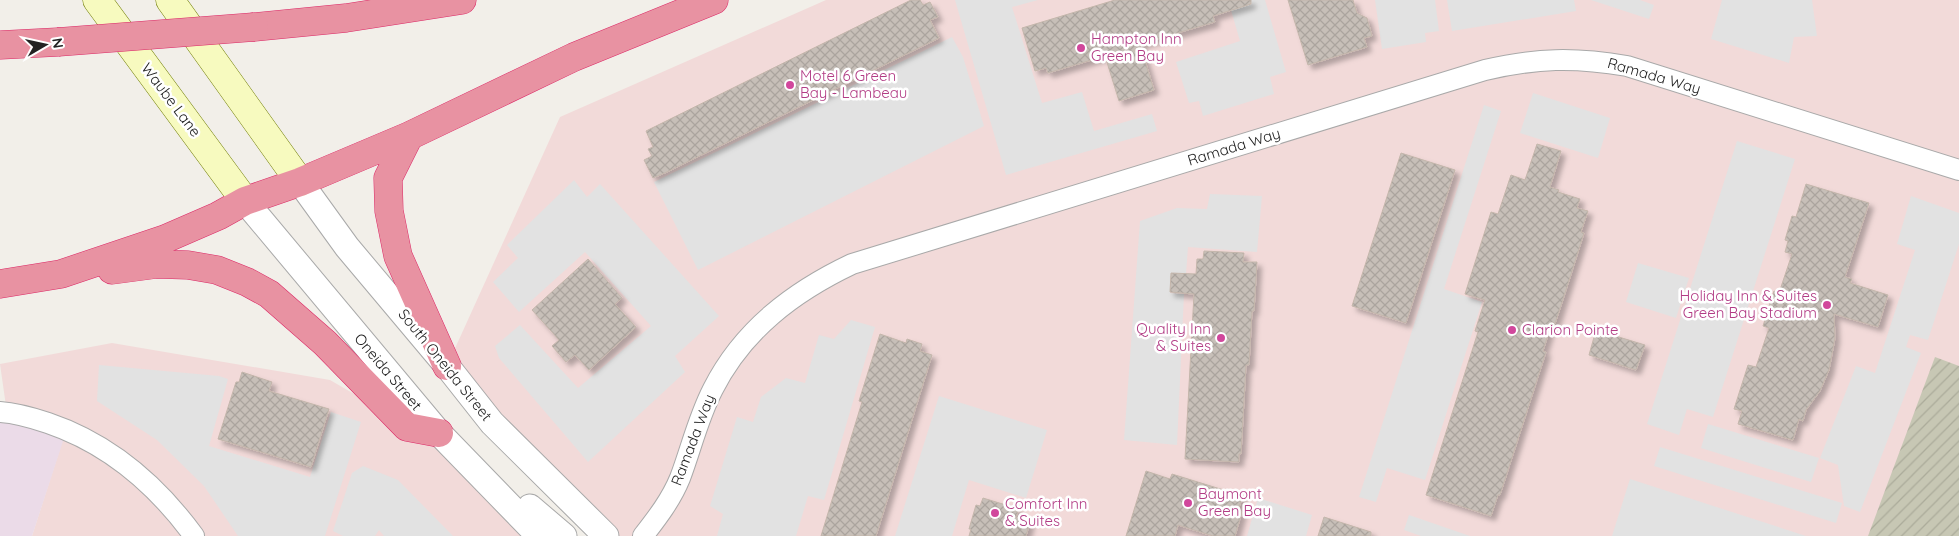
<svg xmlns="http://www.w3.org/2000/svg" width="1959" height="536" viewBox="0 0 1959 536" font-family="Quicksand,sans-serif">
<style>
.commercial{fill:#f2dad9}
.industrial{fill:#ebdbe8}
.construction{fill:url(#construction-furrows)}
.parking{fill:#e2e2e2}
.building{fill:url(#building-cross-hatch);stroke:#c4b6ab;filter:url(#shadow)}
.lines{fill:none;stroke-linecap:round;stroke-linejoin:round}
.minor-casing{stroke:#a9a9a9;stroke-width:22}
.tertiary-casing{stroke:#a9a9a9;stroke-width:27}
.secondary-casing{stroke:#707d05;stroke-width:29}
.motorway-casing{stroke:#dc2a67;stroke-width:29}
.minor{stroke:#fff;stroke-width:20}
.tertiary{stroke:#fff;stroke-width:25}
.secondary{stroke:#f7fabf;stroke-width:28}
.motorway{stroke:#e892a2;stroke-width:28}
.motorway-bridge-casing{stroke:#dc2a67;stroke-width:29;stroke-linecap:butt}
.motorway-bridge{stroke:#e892a2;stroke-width:28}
.hotel-dot{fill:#d1479c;stroke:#fff;stroke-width:2}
.labels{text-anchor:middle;stroke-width:5;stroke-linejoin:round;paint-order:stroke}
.hotel-label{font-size:15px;fill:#b23c85;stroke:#fff;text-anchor:start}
.street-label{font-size:15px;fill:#222;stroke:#fff}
</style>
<defs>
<pattern id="construction-furrows" width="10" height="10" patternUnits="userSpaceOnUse" patternTransform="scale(1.25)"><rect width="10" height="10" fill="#c7c7b4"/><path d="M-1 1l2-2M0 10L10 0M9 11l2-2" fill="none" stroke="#abab9a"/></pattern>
<pattern id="building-cross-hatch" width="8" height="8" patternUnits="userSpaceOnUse" patternTransform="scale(1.25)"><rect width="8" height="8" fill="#c7bfb8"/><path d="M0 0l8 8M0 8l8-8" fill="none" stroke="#aba49e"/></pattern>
<filter id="shadow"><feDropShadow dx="4.5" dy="4.5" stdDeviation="2.5" flood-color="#0004"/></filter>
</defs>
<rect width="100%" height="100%" fill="#f2efe9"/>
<path class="commercial" d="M826 0H1959V536H606L447 366 560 117Z
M112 343 330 380 458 454 539 536H32L66 430 7 413 0 364Z"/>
<path class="industrial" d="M0 412 67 429 32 536H0Z"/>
<path class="construction" d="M1935 357 1959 366V536H1868Z"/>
<path class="parking" d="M955 0H1038L1012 7 1042 103 1082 92 1094 131 1152 114 1157 131 1006 175Z
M1228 0H1265L1286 72 1270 77 1274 94 1203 116 1199 101 1189 103 1176 62 1240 41Z
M1375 0H1435L1439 31 1425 33 1426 42 1382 49Z
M1447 0H1574L1576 11 1452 31Z
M1591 0H1640L1654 5 1649 19Z
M1722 0H1812L1817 36 1794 37 1789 63 1711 39Z
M952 37 963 57 984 126 698 270 654 182Z
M1533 93 1610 118 1598 158 1520 133Z
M1484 105 1501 111 1444 289 1482 302 1425 480 1387 468 1376 502 1359 497Z
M1737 141 1795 159 1713 417 1687 409 1679 435 1647 424Z
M574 180 587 197 600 184 719 316 675 356 685 372 588 462 499 358 495 346 520 325 578 388 651 326 585 252 519 312 493 282 518 258 507 245Z
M1210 194 1262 196 1257 252 1188 247 1186 274 1171 273 1170 293 1184 294 1177 445 1124 440 1140 221 1177 208 1207 209Z
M1911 196 1959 213V244L1928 340 1910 335 1906 347 1921 353 1860 512 1844 506 1838 465 1820 458 1856 366 1875 373 1915 250 1897 244Z
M1638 263 1689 278 1676 318 1626 302Z
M851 320 875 327 824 500 808 496 796 536H717L723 514 710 506 737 417 753 422 761 397 786 378 805 383 819 335 834 339Z
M99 365 219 376 228 379 209 446 310 477 331 412 361 422 325 536H238L204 486 157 440 97 401Z
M939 396 1047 430 1026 498 969 480 952 536H895Z
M1708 424 1819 458 1811 482 1701 448Z
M1660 447 1842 503 1836 523 1654 466Z
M363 466 398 480 453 536H384L379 530 375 536H343L333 531 352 473Z
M1630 479 1806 536H1612Z
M1258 498 1312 515 1306 536H1247Z
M1409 515 1470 536H1421L1404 530Z"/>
<path class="building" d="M911 0H920L923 5 930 2 938 17 930 20 939 38 667 172 653 178 644 160 652 156 648 149 653 147 646 131Z
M1115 0H1251V4L1213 16 1215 22 1140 44 1154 90 1119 101 1105 56 1048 73 1046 68 1035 71 1022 28Z
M1288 0H1353L1357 13 1367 18 1372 36 1364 38 1367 47 1308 65Z
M1537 144 1561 151 1550 187 1559 190 1558 192 1580 199 1577 208 1588 211 1581 232 1584 233 1567 287 1555 324 1552 322 1543 351 1546 352 1500 495H1498L1491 516 1426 495 1478 332 1475 331 1485 300 1465 294 1491 212 1498 214 1511 175 1525 180Z
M1401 153 1455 170 1406 323 1352 306Z
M1806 184 1869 203 1845 277 1852 279 1850 283 1888 295 1878 327 1834 314 1835 338 1829 370 1820 391 1806 410 1803 421 1799 419 1793 440 1738 424 1742 411 1734 409 1748 365 1756 367 1769 328 1763 326 1774 291 1779 293 1792 254 1785 252 1788 241 1785 240 1792 216 1796 217Z
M1204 251 1244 253 1243 262H1257L1254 311H1252L1249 365H1246L1241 454H1239V462L1185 459 1194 294 1170 292 1171 273 1196 274 1197 259H1203Z
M588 259 622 298 615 304 636 327 589 370 575 355 566 362 552 346 559 340 532 310Z
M1596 330 1645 345 1636 370 1589 355Z
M880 334 906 343 907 339 922 344 920 351 932 355 876 536H821L862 402 859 401Z
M242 372 272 382 269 391 329 409 311 467 218 439 236 382H239Z
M1146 471 1170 479 1172 474 1243 496 1238 510 1242 512 1235 536H1213L1178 525 1175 536H1126Z
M983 498 1019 509 1016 517 1030 522 1026 536H969L971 529H969L976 505 980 506Z
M1324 517 1371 532V536H1318Z"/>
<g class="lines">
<g class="minor-casing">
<path id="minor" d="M0 412C16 413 33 418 48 423 110 444 156 484 194 536
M643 536C657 518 671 500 680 478 691 449 698 418 713 389 743 330 793 292 852 264L1485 70C1537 58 1574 57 1627 66L1959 170"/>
</g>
<g class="tertiary-casing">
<path id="tertiary" d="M300 182 347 247 447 366 492 423 606 536
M245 201 439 433 539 536
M530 507 564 536"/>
</g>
<g class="secondary-casing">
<path id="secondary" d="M97 0 245 201
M170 0 300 182"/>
</g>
<g class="motorway-casing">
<path id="motorway" d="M254 27 346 18 462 0
M0 45 58 42
M409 136 388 178 389 211 398 256 447 366
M112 270 157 264 188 265 217 270 247 282 269 294 325 343 407 427 439 433
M0 284 61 274 165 239 218 216 245 201 300 182 409 136 574 57 714 0"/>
</g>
<use href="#minor" class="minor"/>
<use href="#tertiary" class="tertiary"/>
<use href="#secondary" class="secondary"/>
<use href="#motorway" class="motorway"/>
<g class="motorway-bridge-casing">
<path id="motorway-bridge" d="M58 42 254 27"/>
</g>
<use href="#motorway-bridge" class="motorway-bridge"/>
</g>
<g class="hotel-dot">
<circle cx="1081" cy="48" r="5"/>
<circle cx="790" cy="85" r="5"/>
<circle cx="1827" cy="305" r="5"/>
<circle cx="1512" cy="330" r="5"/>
<circle cx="1221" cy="338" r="5"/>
<circle cx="1188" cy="503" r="5"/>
<circle cx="995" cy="513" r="5"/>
</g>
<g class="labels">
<g class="hotel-label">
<text x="1091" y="44">Hampton Inn<tspan x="1091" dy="17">Green Bay</tspan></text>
<text x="800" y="81">Motel 6 Green<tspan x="800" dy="17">Bay - Lambeau</tspan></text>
<text x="1817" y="301" text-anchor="end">Holiday Inn &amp; Suites<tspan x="1817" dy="17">Green Bay Stadium</tspan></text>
<text x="1211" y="334" text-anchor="end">Quality Inn<tspan x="1211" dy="17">&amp; Suites</tspan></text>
<text x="1522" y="335">Clarion Pointe</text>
<text x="1198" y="499">Baymont<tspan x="1198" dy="17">Green Bay</tspan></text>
<text x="1005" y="509">Comfort Inn<tspan x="1005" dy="17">&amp; Suites</tspan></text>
</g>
<g class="street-label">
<text transform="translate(1654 76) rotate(16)" y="5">Ramada Way</text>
<text transform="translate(171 100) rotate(53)" y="5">Waube Lane</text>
<text transform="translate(1234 147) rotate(-17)" y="5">Ramada Way</text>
<text transform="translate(445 365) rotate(51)" y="5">South Oneida Street</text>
<text transform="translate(388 372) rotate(50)" y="5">Oneida Street</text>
<text transform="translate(693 440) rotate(-69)" y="5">Ramada Way</text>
</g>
</g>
<g transform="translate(45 45) rotate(81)" stroke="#ffffff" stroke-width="4" paint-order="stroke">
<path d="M0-4L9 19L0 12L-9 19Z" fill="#222222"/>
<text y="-8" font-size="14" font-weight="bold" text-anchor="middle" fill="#222222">N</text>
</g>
</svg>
